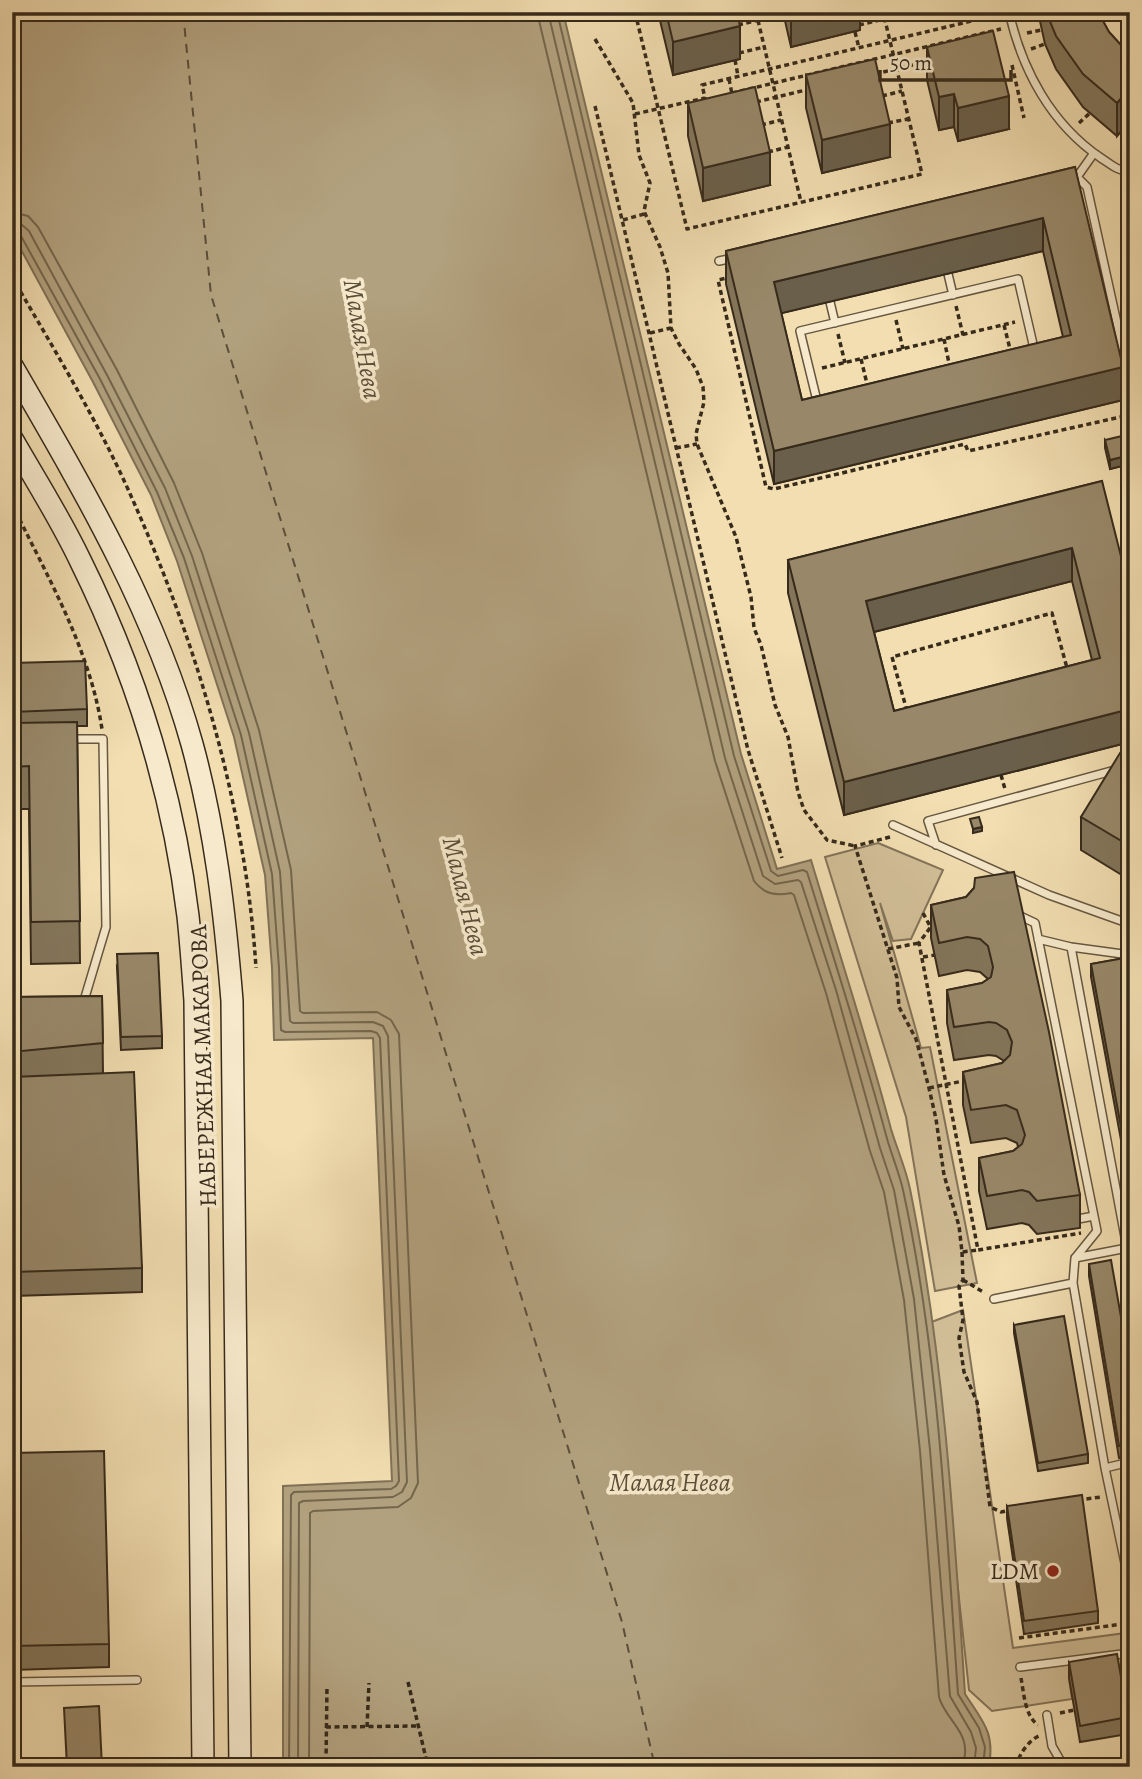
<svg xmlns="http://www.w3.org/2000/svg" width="1142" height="1779" viewBox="0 0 1142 1779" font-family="Alegreya,serif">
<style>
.green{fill:#d2bf98;stroke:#84745a;stroke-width:2}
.water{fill:#b2a17e;stroke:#807156;stroke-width:2}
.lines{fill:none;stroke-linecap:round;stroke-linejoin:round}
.shore{stroke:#74664c;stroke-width:2}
.ferry{stroke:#5b4e39;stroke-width:2;stroke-dasharray:9 7;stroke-linecap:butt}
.service-casing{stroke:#655740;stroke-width:10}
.secondary-casing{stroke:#362a1b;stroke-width:24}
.path{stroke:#362a1b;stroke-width:3.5;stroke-dasharray:5 3.5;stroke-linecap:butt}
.service{stroke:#f7eacc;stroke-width:7}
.secondary{stroke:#f7eacc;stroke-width:21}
.wall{fill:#83755a;stroke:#362a1b;stroke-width:2;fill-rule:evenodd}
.shaded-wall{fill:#6a5f4a;stroke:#362a1b;stroke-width:2}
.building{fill:#988869;stroke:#362a1b;stroke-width:2;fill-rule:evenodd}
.poi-dot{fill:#8f2418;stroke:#f7eacc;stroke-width:2.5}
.labels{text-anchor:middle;stroke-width:7;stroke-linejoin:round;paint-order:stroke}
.street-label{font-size:24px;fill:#362a1b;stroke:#f7eacc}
.poi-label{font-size:24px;fill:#362a1b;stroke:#f7eacc;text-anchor:end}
.water-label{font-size:26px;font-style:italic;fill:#5b4e39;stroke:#f7eacc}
</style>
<rect width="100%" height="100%" fill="#f2deb1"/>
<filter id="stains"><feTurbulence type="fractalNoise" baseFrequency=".00286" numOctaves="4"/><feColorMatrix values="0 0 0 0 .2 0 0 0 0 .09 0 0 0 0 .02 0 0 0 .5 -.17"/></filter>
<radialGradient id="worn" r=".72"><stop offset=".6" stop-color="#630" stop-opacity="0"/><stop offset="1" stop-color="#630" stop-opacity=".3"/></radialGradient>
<path class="green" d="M878 843 943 870 911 939 893 941 880 903 921 1048 930 1047 977 1283 935 1291 906 1117 825 857Z
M963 1310 1013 1648 1126 1633 1130 1668 1069 1678 1072 1699 992 1711 969 1690 929 1323Z"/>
<path class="water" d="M12 12H563L741 754 777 869 811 860C838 950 867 1038 891 1129 897 1149 906 1169 910 1189 944 1355 954 1525 965 1694 983 1722 995 1732 989 1767H283V1486L392 1481 373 1038 274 1040 272 968 265 875 234 737 177 561 151 495 93 382 12 233Z"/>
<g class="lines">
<path class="shore" d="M537 12 715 761 754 881C764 894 775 896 791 893L794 895 826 993 870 1151 884 1192 904 1300 920 1451 939 1697C944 1716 965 1730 965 1749 966 1755 963 1761 963 1767
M548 12 725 758 763 876 775 884 798 880 801 882 836 990 880 1148 894 1190 914 1299 930 1450 950 1696 971 1732 976 1748 974 1767
M557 12 734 756 771 871 778 876 803 870 807 872C834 959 862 1046 886 1135 891 1154 899 1172 903 1190 939 1355 946 1526 958 1694L979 1728 985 1747 983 1767
M12 212 28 216 38 227 117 370 174 483 202 553 259 730 291 870 300 1011 303 1013 377 1012 391 1020 399 1034 418 1483 411 1498 398 1507 313 1511 310 1513 309 1767
M12 223 21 224 29 231 107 375 165 488 192 556 249 733 280 872 290 1021 293 1023 373 1022 383 1026 388 1036 407 1482 402 1492 393 1497 303 1501 299 1503 298 1767
M12 232 21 236 100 379 157 492 184 558 241 735 272 874 279 968 281 1030 285 1032 371 1031 377 1033 380 1038 399 1481 396 1486 391 1489 294 1492 291 1495 289 1767"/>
<path class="ferry" d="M183 12 211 295 622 1622 655 1767"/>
<g class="service-casing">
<path id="service" d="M1009 12C1022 70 1051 124 1101 158 1110 164 1118 171 1130 172
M1068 177H1077L1087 187 1130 382
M1077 177 1094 153
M719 261 733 258
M948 274 953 295
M1018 279 1036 357 819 409 800 331Z
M830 302 835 323
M68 739H103L106 927 83 1004
M893 825 1049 895 1130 924
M936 845 928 821 1130 766
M1018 915 1035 923 1097 1231 1076 1257
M1038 939 1071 947 1130 955
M1071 947 1130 1264
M1078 1219 1094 1216
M1127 1248 1075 1258 1073 1283 1105 1468 1130 1587
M994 1299 1073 1283
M1105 1468 1130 1462
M1020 1667 1130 1653
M12 1682 137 1680
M1047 1715 1052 1746 1064 1767"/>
</g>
<g class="secondary-casing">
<path id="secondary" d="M12 366C82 487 154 608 192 744 215 828 225 914 232 1001L240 1767
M12 439C35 479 60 518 80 560 135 671 173 793 188 916 191 944 193 973 195 1001L203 1767"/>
</g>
<path class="path" d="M635 12 687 229 922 174 883 12
M756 12 801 202
M1022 15 1034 12
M738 25 758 20
M859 25 884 19
M855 32 859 48
M1027 33 1041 30
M595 39 633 103 639 155 650 183 644 211 660 247 668 273 671 328 679 344 696 369 703 387 704 402 696 434 697 444 736 537 751 597 754 628 761 645 775 705 788 737 798 792 804 810 827 840 855 846
M1031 49 1045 44
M739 53 764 47
M735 60 738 76
M1012 65 1024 118
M875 74 929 61
M729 79 732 94
M732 93 1001 29
M882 96 902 91
M706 102 702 85 997 15
M756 102 810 89
M595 106 748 750 782 858
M635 114 705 98
M888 123 908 119
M1079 123 1090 113
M761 125 781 120
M768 152 788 147
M1122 159 1130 147
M1127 184 1130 195
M1062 188H1070L1078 195 1128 401 1125 416 968 451 965 444 774 489 766 487 718 280 762 270 768 261Z
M623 220 644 214
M1130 254 1127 268 1130 285
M12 277C55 351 101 426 135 505 199 650 246 810 256 968
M956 306 963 335
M896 320 903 349
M1004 325 1011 353
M650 333 671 328
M838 334 845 363
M944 339 950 368
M861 359 868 388
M822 368 1015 322
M676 448 697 444
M12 504C47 576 90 649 102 729
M1130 505 1123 506 1130 534
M907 711 892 657 1052 613 1067 668
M1001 775 1005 789
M890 837 855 846 897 978 899 1007 916 1039 929 1088 936 1119 944 1175 959 1226 962 1252 978 1250
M923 913 930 926
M935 921 919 943 978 1250 1081 1233
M888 949 919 943
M923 957 935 955
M929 1088 968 1080
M962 1252 963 1280 959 1286 963 1320 959 1338 964 1372 977 1402 990 1507 1001 1512 1011 1510
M963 1280 985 1293
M1078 1500 1101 1497
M1019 1638 1130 1623
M1021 1678C1024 1694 1025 1716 1038 1725
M408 1682 428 1767
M1060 1713 1074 1710
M326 1727 418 1726
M367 1727 369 1683
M1072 1760 1116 1767
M326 1762 327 1686
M1017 1767C1017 1756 1029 1740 1039 1736"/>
<use href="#service" class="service"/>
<use href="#secondary" class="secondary"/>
</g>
<path class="wall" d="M658 12H737L740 59 673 75Z
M783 12H860V30L791 47Z
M1038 12H1098L1109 32 1130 55V134L1123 129 1117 136 1083 107 1056 69 1045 44Z
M927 47 1009 129 958 141 954 127 939 130 927 80Z
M806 75 890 157 822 173 806 108Z
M688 103 770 185 703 201 688 136Z
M1075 167 1123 400 774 484 726 284V251ZM1043 251 1063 337 802 400 781 313Z
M1105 440 1126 465 1110 469 1105 448Z
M1102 481 1130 742 844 815 788 593V560ZM1072 581 1092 660 894 711 874 632Z
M12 663 87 709V726H77L80 963 31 964 29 809H12Z
M1130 759V880L1081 850V817Z
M974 888 1080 1195V1228L1037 1234 1029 1225 1022 1223 987 1229 979 1191V1158L1013 1151 1018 1147 1017 1143 1006 1138 971 1143 963 1105V1072L1002 1063 1004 1061 996 1056 989 1055 954 1060 947 1023V990L982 983 988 979 980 972 967 970 939 976 931 938V905L966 897Z
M1130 957V1189L1091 977V964Z
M117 967 162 1036V1048L121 1050Z
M102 996 103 1074 142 1268V1292L13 1296 12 1415V997Z
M1089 1264 1124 1334 1130 1333V1456L1119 1458 1089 1276Z
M1014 1325 1088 1454V1463L1038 1471 1014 1333Z
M12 1453 109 1644V1667L12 1670Z
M1007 1506 1098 1611V1623L1024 1634 1007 1518Z
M1069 1662 1128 1717V1734L1080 1742 1069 1678Z"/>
<path class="shaded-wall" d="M797 12H860V30L791 47V14Z
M912 12H937L912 18Z
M740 26V59L673 75V42Z
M954 94V127L939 130V97Z
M1009 96V129L958 141V108Z
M1123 96V129L1117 136V103Z
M890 124V157L822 173V140Z
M770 152V185L703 201V168Z
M1043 218V251L774 315V282Z
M1123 367V400L774 484V451Z
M1126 456V465L1110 469V460Z
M1072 548V581L866 634V601Z
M1130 709V742L844 815V782Z
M982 827V831L973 833V829Z"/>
<path class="building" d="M666 12H737L740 26 673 42Z
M1046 12H1098L1109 32 1130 55V101L1123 96 1117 103 1083 74 1056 36Z
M993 31 1009 96 958 108 954 94 939 97 927 47Z
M875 59 890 124 822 140 806 75Z
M755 87 770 152 703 168 688 103Z
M1075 167 1123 367 774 451 726 251ZM1043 218 1071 335 802 400 774 282Z
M1122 436 1126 456 1110 460 1105 440Z
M1102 481 1130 592V709L844 782 788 560ZM1072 548 1100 658 894 711 866 601Z
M85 661 87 709 12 712V663Z
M77 722 80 921 31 922 29 766 12 767V723Z
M1120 753 1130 759V846L1081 817Z
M979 817 982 827 973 829 970 819Z
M1014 872 1049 1032 1080 1195 1037 1201 1029 1192 1022 1190 987 1196 979 1158 1013 1151 1022 1144 1025 1135 1017 1110 1006 1105 971 1110 963 1072 1002 1063 1010 1055 1012 1042 1007 1030 996 1023 989 1022 954 1027 947 990 982 983 991 977 993 967 988 946 980 939 967 937 939 943 931 905 966 897 974 888 975 878Z
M158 953 162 1036 121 1037 117 954Z
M1130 957V1176L1091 964Z
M102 996 103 1043 12 1052V997Z
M134 1072 142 1268 13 1272 12 1391V1077Z
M1111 1260 1124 1334 1130 1333V1444L1119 1446 1089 1264Z
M1064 1316 1088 1454 1038 1463 1014 1325Z
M104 1451 109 1644 12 1646V1453Z
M1082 1495 1098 1611 1024 1621 1007 1506Z
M1117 1654 1128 1717 1080 1726 1069 1662Z
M12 1679 14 1767H12Z
M99 1706 102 1767H67L64 1708Z"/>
<circle class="poi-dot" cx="1053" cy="1571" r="7"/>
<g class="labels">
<g class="street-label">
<text transform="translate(203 1066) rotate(-92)" y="8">НАБЕРЕЖНАЯ МАКАРОВА</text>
</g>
<g class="poi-label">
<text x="1039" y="1579">LDM</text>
</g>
<g class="water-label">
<text transform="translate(363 339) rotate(80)" y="9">Малая Нева</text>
<text transform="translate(466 896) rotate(76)" y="9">Малая Нева</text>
<text x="670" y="1491">Малая Нева</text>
</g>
</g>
<rect width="1142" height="1779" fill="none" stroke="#f2deb1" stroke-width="42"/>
<rect x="14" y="14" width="1114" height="1751" fill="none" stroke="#362a1b" stroke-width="3.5"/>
<rect x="21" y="21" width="1100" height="1737" fill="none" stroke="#362a1b" stroke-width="2"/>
<path d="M880 70v10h131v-10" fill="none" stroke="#362a1b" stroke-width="3.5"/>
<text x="890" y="70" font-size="21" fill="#362a1b" stroke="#f7eacc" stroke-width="5" paint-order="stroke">50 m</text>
<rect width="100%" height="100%" filter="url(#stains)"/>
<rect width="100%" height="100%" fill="url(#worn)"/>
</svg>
